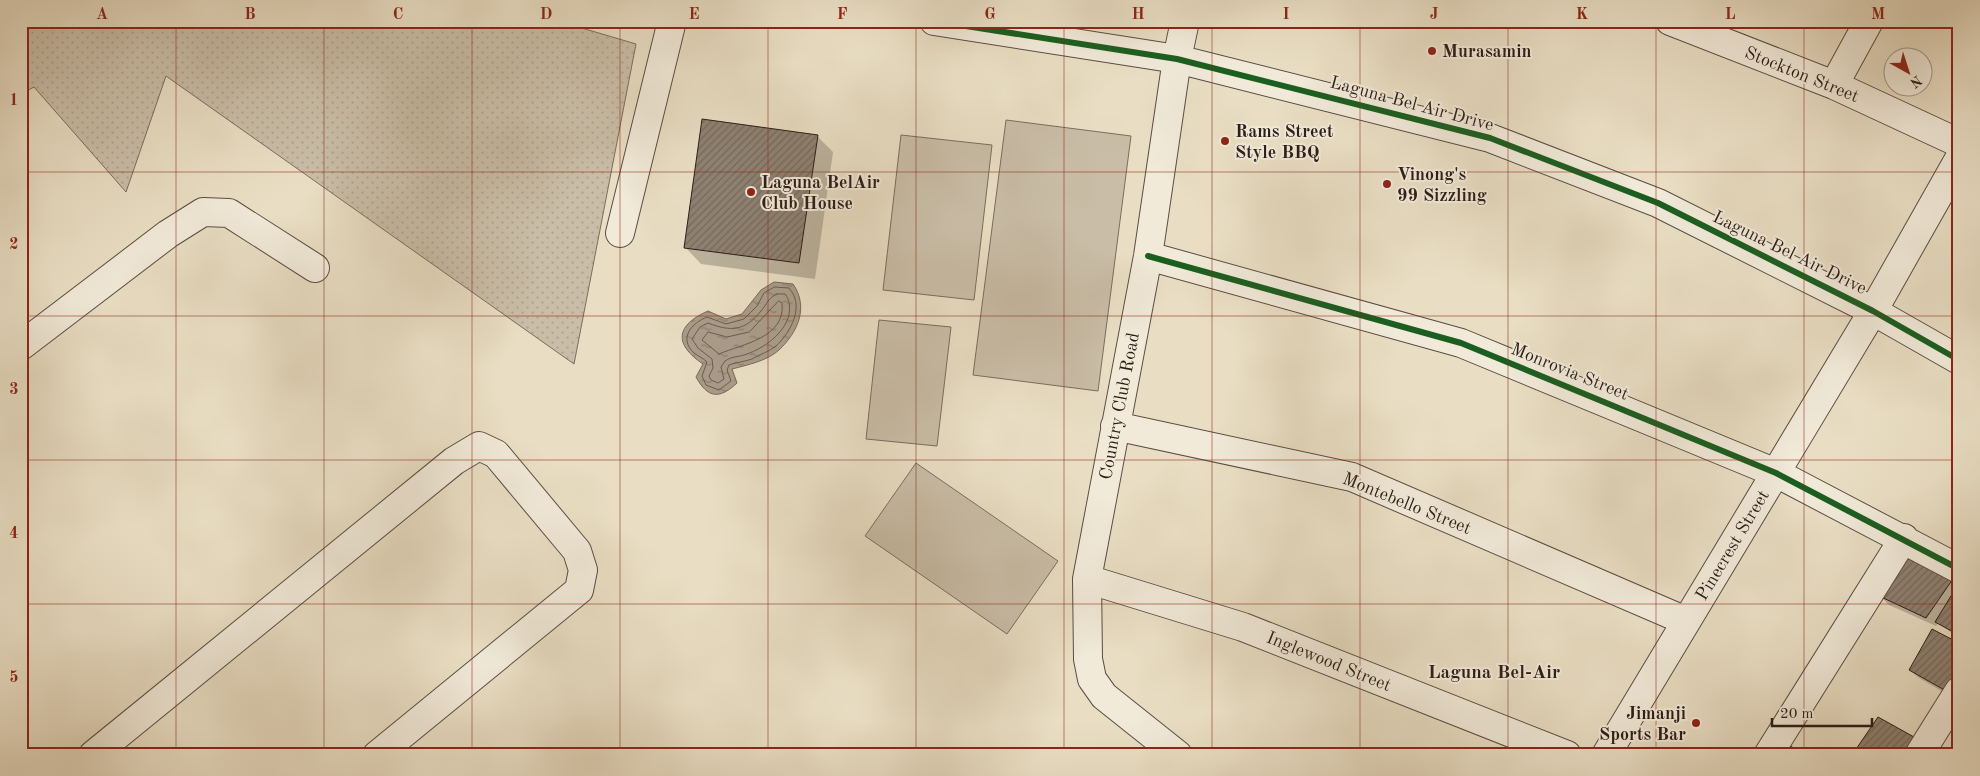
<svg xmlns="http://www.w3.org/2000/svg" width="1980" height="776" viewBox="0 0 1980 776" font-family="'Old Standard TT',serif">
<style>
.grass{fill:url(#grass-dots);stroke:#7a6d5f}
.pitch{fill:#c9bda7;stroke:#7a6d5f}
.water{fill:url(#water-ripples);stroke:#77695b}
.shadow{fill:#0003}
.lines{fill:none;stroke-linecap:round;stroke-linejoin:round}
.shore{stroke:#6a5c50;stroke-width:1}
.building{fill:url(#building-hatch);stroke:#2c1d17}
.minor-casing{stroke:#5b4d42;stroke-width:30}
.minor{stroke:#f1ead9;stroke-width:28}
.cycleway-casing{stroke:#f1ead9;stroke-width:9}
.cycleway{stroke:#1b5e20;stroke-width:6}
.grid{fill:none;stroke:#8f2418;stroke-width:1;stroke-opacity:0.55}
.poi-dot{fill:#8f2418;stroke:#f1ead9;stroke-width:2}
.labels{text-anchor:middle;stroke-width:4;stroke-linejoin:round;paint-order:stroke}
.poi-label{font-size:18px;font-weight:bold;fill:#2c1d17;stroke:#f1ead9;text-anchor:start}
.street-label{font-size:18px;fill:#2c1d17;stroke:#f1ead9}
.neighbourhood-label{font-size:19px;font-weight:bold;fill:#2c1d17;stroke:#f1ead9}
.neatline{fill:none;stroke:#8f2418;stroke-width:2}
.grid-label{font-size:16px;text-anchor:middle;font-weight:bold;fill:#8f2418}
</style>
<defs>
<pattern id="grass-dots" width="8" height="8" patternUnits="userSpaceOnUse" patternTransform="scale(1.25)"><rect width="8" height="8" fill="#c9bda7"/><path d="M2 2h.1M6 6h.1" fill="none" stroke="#ada28f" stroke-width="1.8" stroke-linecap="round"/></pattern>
<pattern id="water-ripples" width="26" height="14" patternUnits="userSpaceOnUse" patternTransform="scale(1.25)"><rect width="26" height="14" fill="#a99c89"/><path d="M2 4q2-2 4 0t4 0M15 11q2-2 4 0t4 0" fill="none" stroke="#8a7f6f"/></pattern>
<pattern id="building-hatch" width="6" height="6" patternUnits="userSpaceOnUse" patternTransform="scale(1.25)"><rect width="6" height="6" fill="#8e8171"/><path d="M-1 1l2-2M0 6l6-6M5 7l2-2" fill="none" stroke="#74695c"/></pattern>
</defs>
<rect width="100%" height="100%" fill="#e9dec4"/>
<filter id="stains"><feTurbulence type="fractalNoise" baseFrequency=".004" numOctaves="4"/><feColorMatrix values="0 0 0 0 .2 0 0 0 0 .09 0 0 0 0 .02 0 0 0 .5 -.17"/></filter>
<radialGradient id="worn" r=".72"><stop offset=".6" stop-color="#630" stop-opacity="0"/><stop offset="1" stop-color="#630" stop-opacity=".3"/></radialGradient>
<path class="grass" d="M21 21H558L636 44 574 364 166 76 126 192 34 87 21 94Z"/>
<path class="pitch" d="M1006 120 1131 136 1098 391 973 375Z
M901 135 992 145 974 300 883 290Z
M879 320 951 327 937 446 866 439Z
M916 463 1058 561 1007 634 865 536Z"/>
<path class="water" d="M774 282 793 284C809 307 798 332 779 350 767 361 747 365 732 369L737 383C720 399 708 399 696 377L703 364C673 344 676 325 708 311L726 319 742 314 761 290Z"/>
<path class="shadow" d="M817 136 833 152 815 279 701 264 685 247Z
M1959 577V638L1938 623 1936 626 1889 605 1880 596Z
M1959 645V699L1957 700 1919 678 1910 670Z"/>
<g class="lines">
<path class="shore" d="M775 287 789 288C805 306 791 332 776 346 770 351 759 355 752 359 744 362 736 362 729 365L727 370 731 381 719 390 706 385 702 376 707 362C703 358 698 356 694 353 678 338 692 323 707 317L726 324 744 319 757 306 764 293Z
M777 294H785C790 300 790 308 789 315 784 334 764 348 747 354 740 357 732 356 725 361L721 367 724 379 718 383 711 380 709 376 713 368 712 359 698 348 692 339 700 327 708 323C731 332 745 331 761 311 767 304 768 298 777 294Z
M779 301 782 303C786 338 742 344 719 354L702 340 708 332 727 337 749 332Z"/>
</g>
<path class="building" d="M702 119 818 135 799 263 684 248Z
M1908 547 1957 573 1926 618 1879 596Z
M1959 583V635L1935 622Z
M1932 629 1959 643V677L1948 692 1909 670Z
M1878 717 1914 737 1904 755H1852Z
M1785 743 1806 755H1778Z"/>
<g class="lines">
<g class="minor-casing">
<path id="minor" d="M934 21 1177 59 1490 138 1658 203 1873 311 1959 360
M1670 21 1834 85 1959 143
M1834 85 1869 21
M620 233 672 21
M1148 256 1461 343 1776 473 1959 569
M21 346 168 234 203 212 229 213 315 268
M1115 426 1352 477 1686 621
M1087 579 1243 627 1567 755
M93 755 454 461 479 446 496 454 577 551 583 570 579 590 377 755
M1178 755 1104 696 1092 679 1088 659 1087 579 1148 256 1177 59 1185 21
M1606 755 1873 311 1959 159
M1768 755 1904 538
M1919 755 1959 691"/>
</g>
<use href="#minor" class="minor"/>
<g class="cycleway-casing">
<path id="cycleway" d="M934 21 1177 59 1490 138 1658 203 1873 311 1959 360
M1148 256 1461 343 1776 473 1959 569"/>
</g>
<use href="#cycleway" class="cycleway"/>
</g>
<path class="grid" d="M176 21V755M324 21V755M472 21V755M620 21V755M768 21V755M916 21V755M1064 21V755M1212 21V755M1360 21V755M1508 21V755M1656 21V755M1804 21V755M21 172H1959M21 316H1959M21 460H1959M21 604H1959"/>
<g class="poi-dot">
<circle cx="1432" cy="51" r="5"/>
<circle cx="1225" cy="141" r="5"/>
<circle cx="1387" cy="184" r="5"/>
<circle cx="751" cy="192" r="5"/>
<circle cx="1696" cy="723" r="5"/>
</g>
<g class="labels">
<g class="poi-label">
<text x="1442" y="57">Murasamin</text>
<text x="1235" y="137">Rams Street<tspan x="1235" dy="21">Style BBQ</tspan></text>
<text x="1397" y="180">Vinong's<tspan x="1397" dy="21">99 Sizzling</tspan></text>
<text x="761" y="188">Laguna BelAir<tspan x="761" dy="21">Club House</tspan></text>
<text x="1686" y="719" text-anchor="end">Jimanji<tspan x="1686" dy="21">Sports Bar</tspan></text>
</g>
<g class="street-label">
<text transform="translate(1802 74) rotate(22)" y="6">Stockton Street</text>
<text transform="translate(1412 103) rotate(15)" y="6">Laguna Bel Air Drive</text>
<text transform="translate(1790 252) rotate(26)" y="6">Laguna Bel Air Drive</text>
<text transform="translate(1570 371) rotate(22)" y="6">Monrovia Street</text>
<text transform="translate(1119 406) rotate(-79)" y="6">Country Club Road</text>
<text transform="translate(1407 503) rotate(22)" y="6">Montebello Street</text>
<text transform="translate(1732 545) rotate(-59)" y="6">Pinecrest Street</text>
<text transform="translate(1329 661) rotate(22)" y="6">Inglewood Street</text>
</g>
<g class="neighbourhood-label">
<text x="1494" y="678">Laguna Bel-Air</text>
</g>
</g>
<rect width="1980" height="776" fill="none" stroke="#e9dec4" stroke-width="55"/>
<g transform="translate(1908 72) rotate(141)"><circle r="24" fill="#f1ead9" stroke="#a2988b"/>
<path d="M0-4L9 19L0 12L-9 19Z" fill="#8f2418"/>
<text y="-8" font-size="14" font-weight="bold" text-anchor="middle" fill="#2c1d17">N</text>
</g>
<path d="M1772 718v8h100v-8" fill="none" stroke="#2c1d17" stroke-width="2.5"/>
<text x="1780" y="718" font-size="15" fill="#2c1d17" stroke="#f1ead9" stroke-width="4" paint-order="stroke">20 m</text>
<rect x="28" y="28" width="1924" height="720" class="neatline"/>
<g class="grid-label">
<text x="102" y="19">A</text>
<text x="250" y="19">B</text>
<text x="398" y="19">C</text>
<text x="546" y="19">D</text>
<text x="694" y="19">E</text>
<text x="842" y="19">F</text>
<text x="990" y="19">G</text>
<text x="1138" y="19">H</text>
<text x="1286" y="19">I</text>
<text x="1434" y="19">J</text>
<text x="1582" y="19">K</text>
<text x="1730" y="19">L</text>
<text x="1878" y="19">M</text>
<text x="14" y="105">1</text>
<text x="14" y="249">2</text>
<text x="14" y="394">3</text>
<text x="14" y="538">4</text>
<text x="14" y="682">5</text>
</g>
<rect width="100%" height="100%" filter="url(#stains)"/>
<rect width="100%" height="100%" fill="url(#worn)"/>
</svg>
